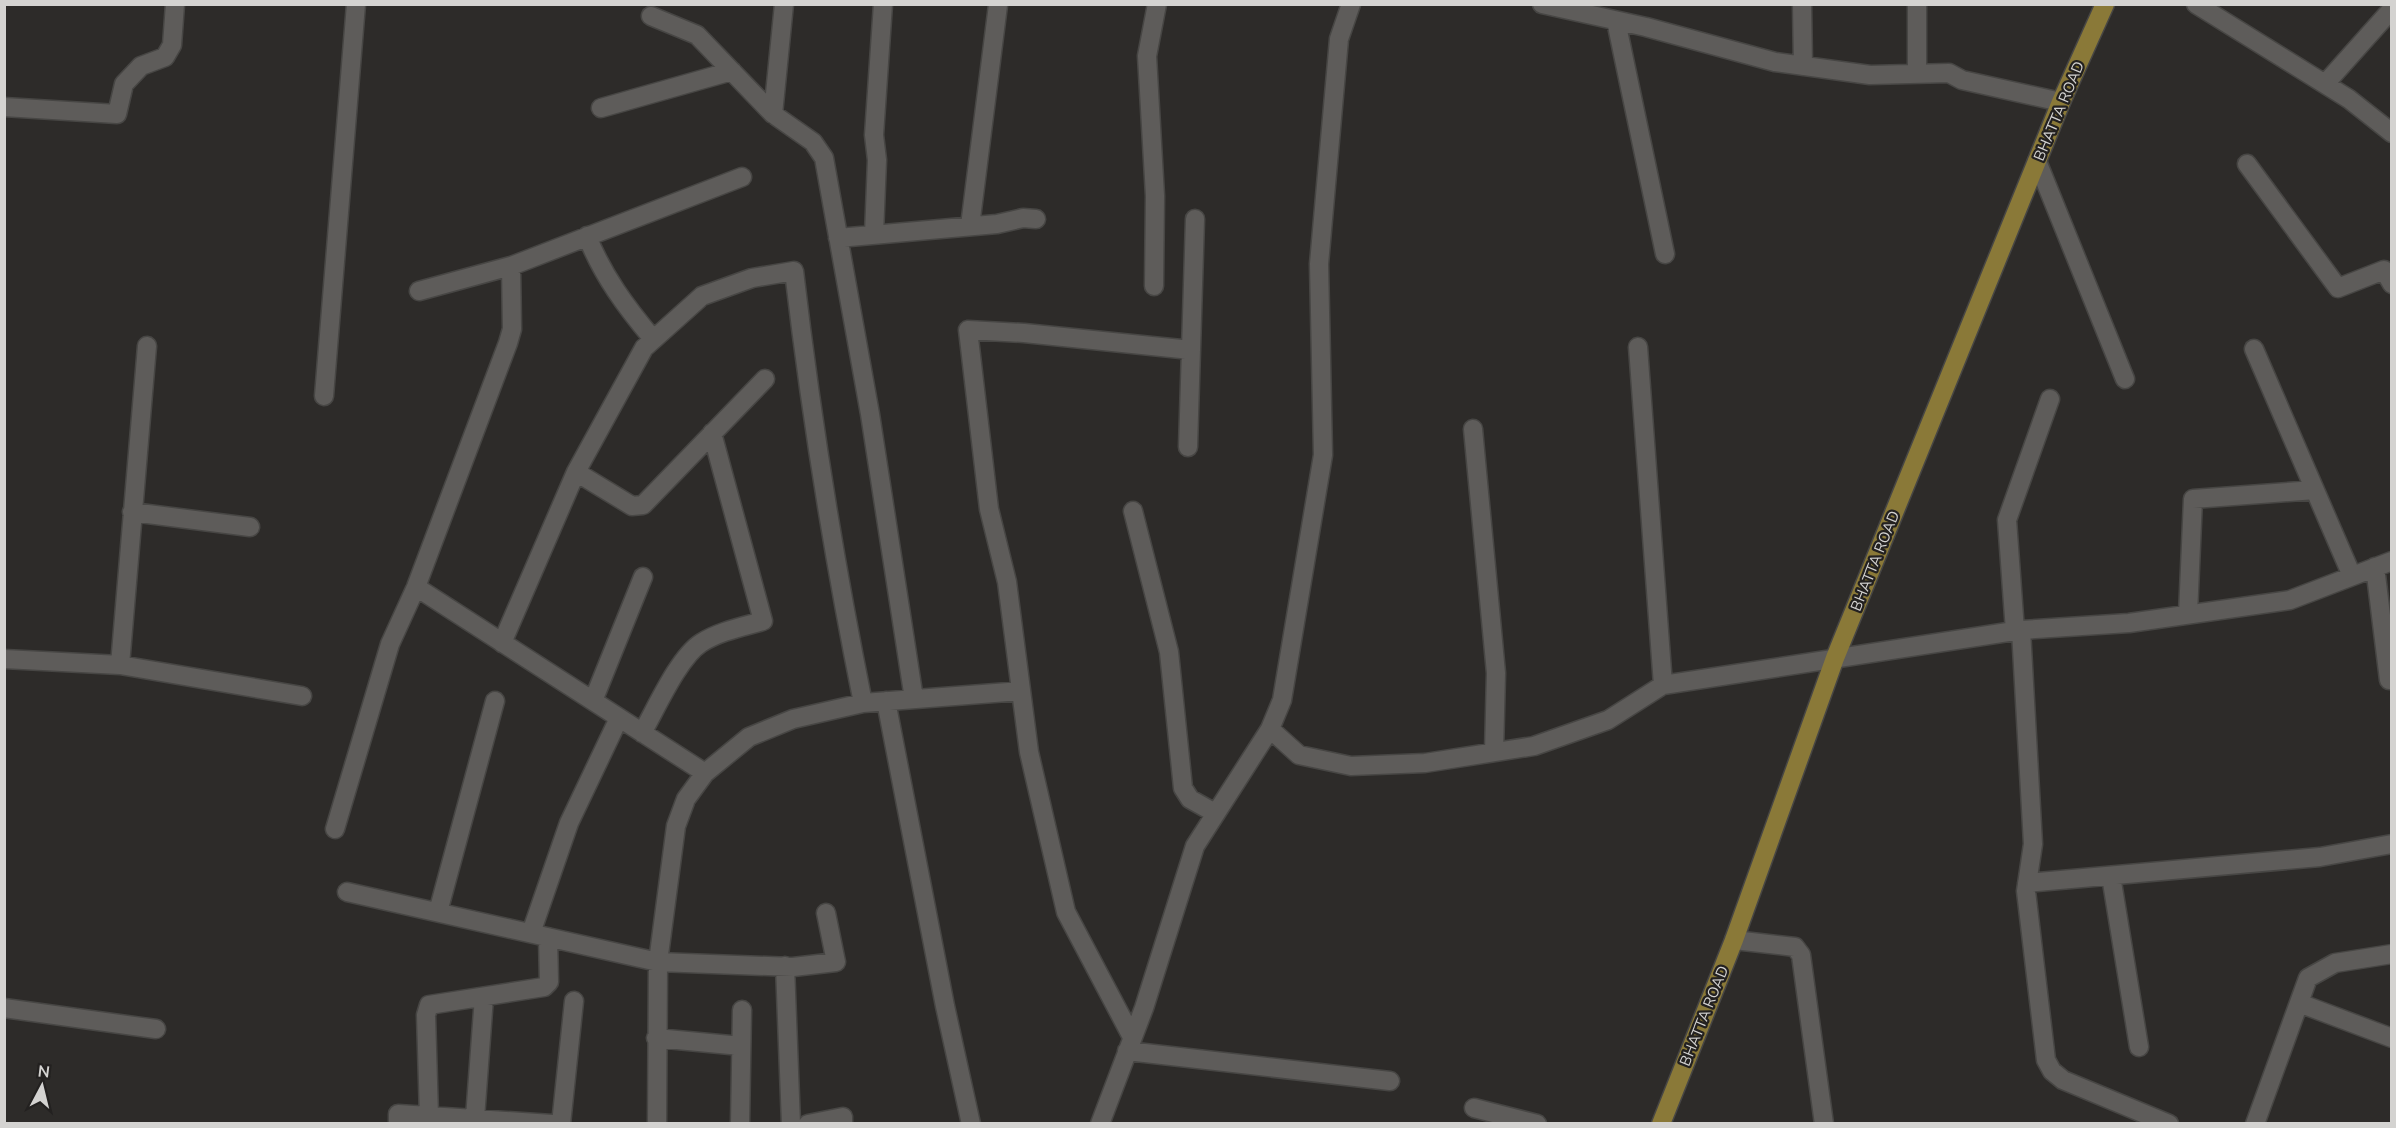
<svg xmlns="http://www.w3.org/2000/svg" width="2396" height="1128" viewBox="0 0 2396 1128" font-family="'Nunito Sans',sans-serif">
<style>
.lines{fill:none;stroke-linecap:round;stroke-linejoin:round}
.minor-casing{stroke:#474644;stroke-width:21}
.major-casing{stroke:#474644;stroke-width:21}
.minor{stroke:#5e5c5a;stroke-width:18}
.major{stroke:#8a7938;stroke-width:18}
.labels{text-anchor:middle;stroke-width:4.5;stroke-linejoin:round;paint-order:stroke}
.street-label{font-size:15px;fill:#d4d3d1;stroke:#232120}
</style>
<rect width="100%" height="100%" fill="#2d2b29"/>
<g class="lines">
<g class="minor-casing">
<path id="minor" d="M1542 4 1646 27 1775 62 1870 75 1949 73 1962 80 2061 102
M1802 4 1803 66
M1917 4V74
M2196 4 2349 99 2392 133
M651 16 697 35 773 114 813 142 824 158 870 414 914 699
M1616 21 1665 254
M2325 84 2392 9
M4 107 117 114 124 84 141 66 165 57 172 45 175 4
M601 108 732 71
M773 114 784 4
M2037 161 2125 379
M2247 164 2338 288 2384 270 2392 284
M970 226 998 5
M874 234 877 160 874 135 883 4
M587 236C603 276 626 307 653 339
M838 238 997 224 1023 218 1036 219
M1154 286 1155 196 1147 56 1157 4
M419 291 511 266 742 177
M1638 347 1663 685
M2254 349 2352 576
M324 396 356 4
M1473 429 1496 673 1494 752
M1188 447 1195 219
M576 472 632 506 643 505 765 379
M1133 511 1169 652 1183 788 1190 799 1215 813
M132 512 250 527
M2375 567 2389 680
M416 587 705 773
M2188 614 2193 499 2315 490
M2021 630 2033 844 2026 891 2046 1060 2052 1071 2063 1080 2169 1124
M2015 631 2007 520 2050 399
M502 643 576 472 644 348 702 296 752 278 794 271C811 416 834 560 863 703
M4 659 120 665 302 696
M120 665 147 346
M593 701 643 577
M886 701 945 1006 971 1124
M1270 729 1299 755 1351 766 1425 763 1534 746 1608 720 1663 685 2021 630 2129 623 2290 600 2392 561
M642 733C656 709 678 658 701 643 720 631 742 627 763 621L712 433
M335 829 390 644 416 587 508 343 512 329 511 266
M2111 876 2139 1047
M2027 883 2320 857 2392 844
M347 892 658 962 793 967 836 962 826 913
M438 912 495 701
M531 933 569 823 619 718
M1734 940 1795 947 1801 955 1824 1124
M785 966 791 1124
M2299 1003 2392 1038
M4 1008 156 1029
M1132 1037 1066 912 1029 752 1007 582 989 509 968 330 1024 333 1191 350
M656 1038 741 1046
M1127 1051 1390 1081
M1474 1108 1537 1124
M429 1116 426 1015 429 1005 544 987 549 982 548 937
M475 1118 484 997
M398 1124V1114L552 1124
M561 1124 574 1001
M657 1124 658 962 676 826 686 799 705 773 749 737 793 719 863 703 1021 691
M740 1124 742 1010
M808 1124 843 1117V1124
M1100 1124 1144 1008 1195 846 1270 729 1282 700 1323 455 1319 264 1339 39 1351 4
M2255 1124 2308 978 2335 963 2392 954"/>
</g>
<g class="major-casing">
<path id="major" d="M1661 1124 1734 940 1835 658 2061 102 2105 4"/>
</g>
<use href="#minor" class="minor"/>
<use href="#major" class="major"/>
</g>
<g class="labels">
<g class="street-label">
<text transform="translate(2059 111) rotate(-67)" y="5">BHATTA ROAD</text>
<text transform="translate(1875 561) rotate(-68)" y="5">BHATTA ROAD</text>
<text transform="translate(1704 1016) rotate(-68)" y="5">BHATTA ROAD</text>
</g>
</g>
<rect width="2396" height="1128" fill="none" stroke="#d4d3d1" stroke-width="12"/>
<g transform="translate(42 1086) rotate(7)" stroke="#232120" stroke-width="4.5" paint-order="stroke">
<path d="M0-4.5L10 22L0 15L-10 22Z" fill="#d4d3d1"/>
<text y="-9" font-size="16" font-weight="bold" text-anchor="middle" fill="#d4d3d1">N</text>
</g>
</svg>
